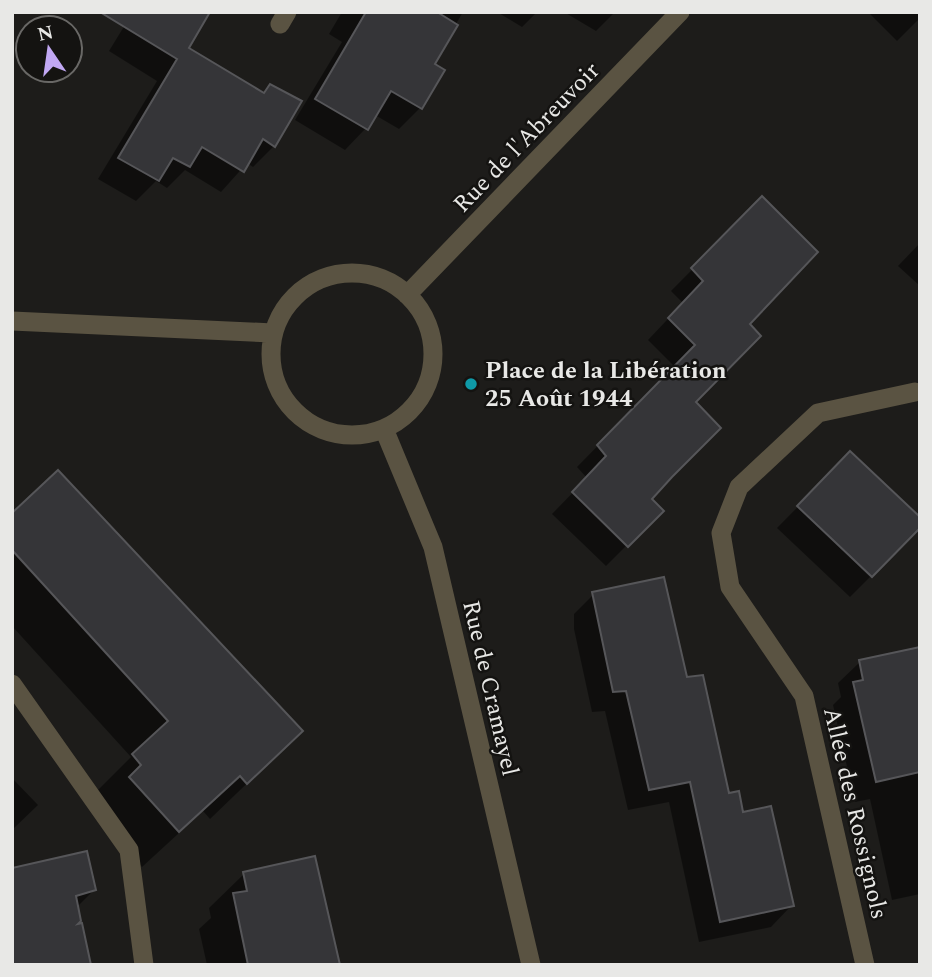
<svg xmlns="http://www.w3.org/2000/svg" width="932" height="977" viewBox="0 0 932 977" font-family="Spectral,serif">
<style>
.shadow{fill:#0007}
.building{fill:#353538;stroke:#565659;stroke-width:2}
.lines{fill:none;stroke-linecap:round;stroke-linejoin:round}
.minor{stroke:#5a5342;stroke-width:19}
.culture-dot{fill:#0f9aa8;stroke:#141311;stroke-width:2.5}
.labels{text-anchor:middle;stroke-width:5;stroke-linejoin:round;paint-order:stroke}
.street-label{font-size:24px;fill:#e8e8e6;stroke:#141311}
.poi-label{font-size:24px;font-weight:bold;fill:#e8e8e6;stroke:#141311;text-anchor:start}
</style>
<rect width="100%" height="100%" fill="#1d1c1a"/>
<path class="shadow" d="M342 12H463L432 65 443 71 420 108 399 129 375 115 366 128 345 150 295 120 342 42 329 34Z
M497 12H537L522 27Z
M564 12H615L596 31Z
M868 12H920V18L897 41Z
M131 15 262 94 270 86 274 146 253 167 247 163 221 192 185 170 167 188 156 181 136 201 98 179 157 81 109 51Z
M762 199 747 324 694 402 649 499 661 511 606 566 552 514 587 478 577 467 675 367 648 340 683 303 671 291Z
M920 243V286L898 266Z
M850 454 871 576 850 597 777 528Z
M12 515 264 767 210 819 203 811 142 867 100 820 97 791 131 757 12 626Z
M595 593 686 679 728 795 792 905 771 927 699 942 669 802 628 810 605 711 592 712 574 629V614Z
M920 649V894L892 900 870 799 855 802 833 705 841 697 838 683 860 662Z
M12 778 38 805 12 830Z
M12 870 94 890 77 907 73 927Z
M244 874 338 965H207L199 929 211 918 209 908Z"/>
<path class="building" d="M100 12H210L189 48 264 93 270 84 302 101 275 147 263 139 244 172 202 147 190 167 173 158 159 181 118 158 177 59Z
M366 12H437L458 25 435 64 445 70 422 109 391 91 368 130 315 99Z
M762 196 818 252 750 324 761 336 696 402 721 428 672 477 652 499 664 511 628 547 572 492 606 456 597 445 695 345 668 318 703 281 691 268Z
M850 451 920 517V528L872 577 797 506Z
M58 470 303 731 247 784 240 776 179 832 129 777 141 765 132 754 168 721 12 550V513Z
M664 577 687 677 703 675 729 793 739 791 743 812 771 806 794 906 720 922 690 782 649 790 626 691 613 692 592 592Z
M920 647V772L876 782 853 682 863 680 859 660Z
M87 851 96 890 76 896 81 921 78 924 82 923 91 965H12V868Z
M315 856 340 965H248L233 893 247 891 243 872Z"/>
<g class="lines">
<path class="minor" d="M280 24 287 12
M271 354a81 81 0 1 1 162 0a81 81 0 1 1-162 0Z
M407 295 680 12
M12 321 273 333
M384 429 433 547 531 965
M12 684 129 850 144 965
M865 965 804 696 730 587 721 533 739 487 818 413 915 392"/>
</g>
<circle class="culture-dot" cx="471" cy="384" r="7"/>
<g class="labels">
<g class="street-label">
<text transform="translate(526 137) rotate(-46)" y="8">Rue de l'Abreuvoir</text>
<text transform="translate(491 688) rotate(77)" y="8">Rue de Cramayel</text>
<text transform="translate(856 813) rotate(77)" y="8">Allée des Rossignols</text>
</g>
<g class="poi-label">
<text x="485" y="378">Place de la Libération<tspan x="485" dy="28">25 Août 1944</tspan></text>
</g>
</g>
<rect width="932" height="977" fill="none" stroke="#e8e8e6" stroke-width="28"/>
<g transform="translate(49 49) rotate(347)"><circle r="33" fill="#141311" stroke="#696866" stroke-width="2"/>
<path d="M0-5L12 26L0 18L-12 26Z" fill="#c1a8f3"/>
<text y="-10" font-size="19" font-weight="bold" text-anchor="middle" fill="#e8e8e6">N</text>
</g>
</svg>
